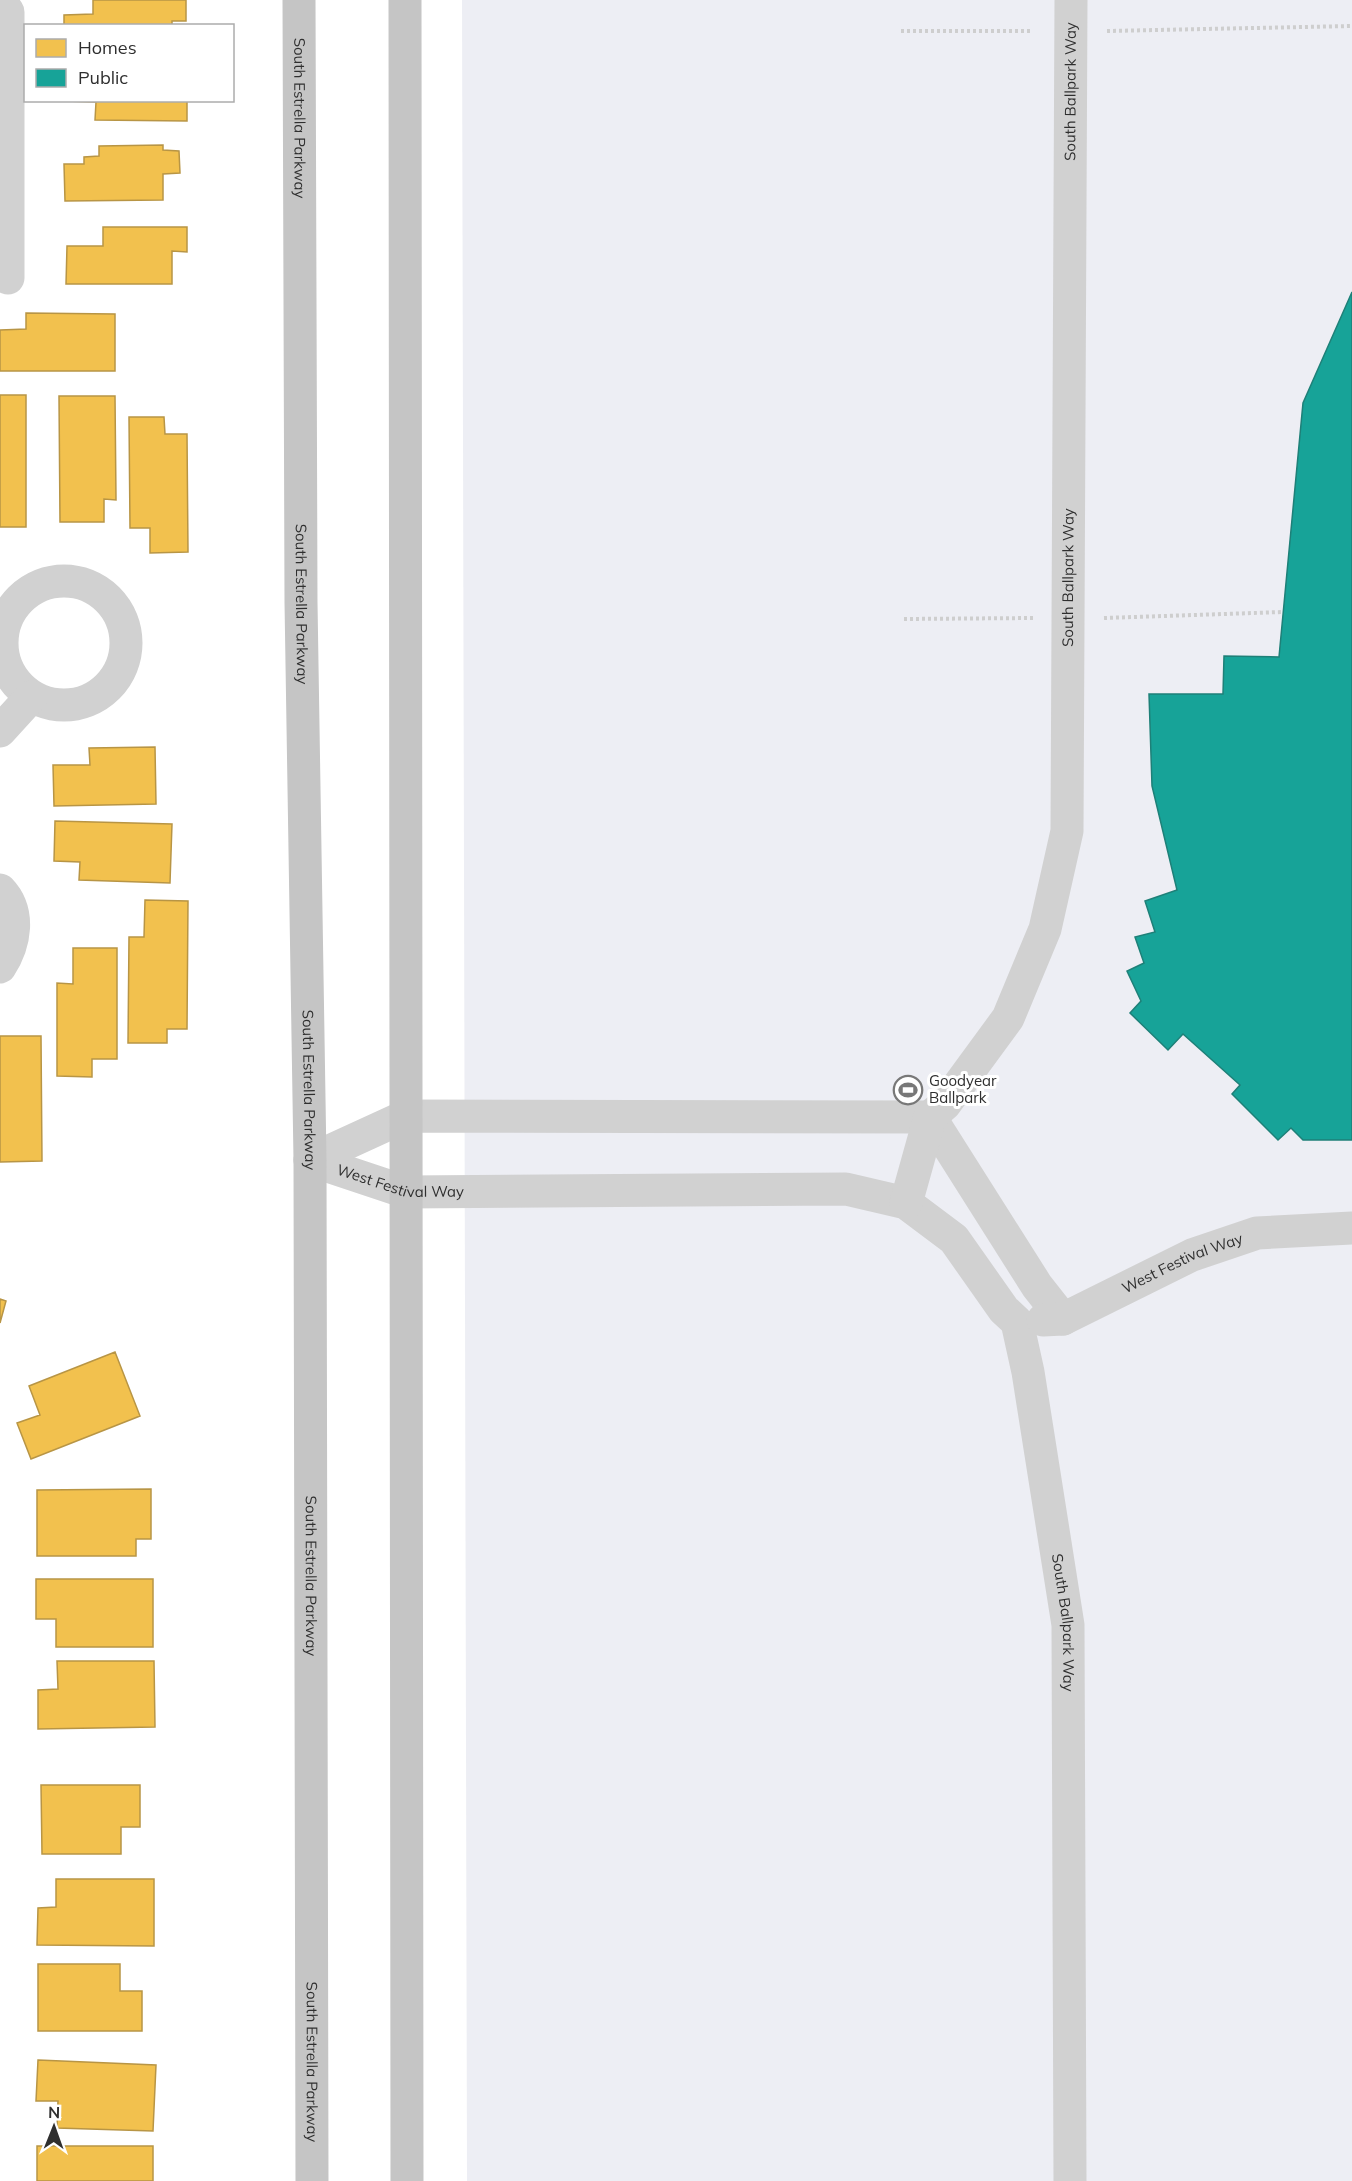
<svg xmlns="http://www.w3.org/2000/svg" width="1352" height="2181" viewBox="0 0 1352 2181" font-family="Mulish,sans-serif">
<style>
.green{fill:#edeef4}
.homes{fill:#f2c14e;stroke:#b89545;stroke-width:1.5}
.public{fill:#17a398;stroke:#1e8078;stroke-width:1.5}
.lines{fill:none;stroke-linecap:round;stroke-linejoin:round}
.path{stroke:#cecece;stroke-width:4;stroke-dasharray:3 3;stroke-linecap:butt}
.minor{stroke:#d1d1d1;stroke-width:33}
.major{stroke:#c5c5c5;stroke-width:33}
.labels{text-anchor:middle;stroke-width:6;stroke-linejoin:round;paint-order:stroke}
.street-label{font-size:15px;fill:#2f2f2f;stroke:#fff}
.poi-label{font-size:15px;fill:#2f2f2f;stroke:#fff;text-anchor:start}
</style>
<rect width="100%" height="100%" fill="#fff"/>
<path class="green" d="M462 0H1352V2181H467Z"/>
<path class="homes" d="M93 0H186V21H172V26H64V15L93 14Z
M187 100V121L95 120 96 102 64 101Z
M163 145V150L179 151 180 173 163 174V200L65 201 64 164H84V157L99 156V146Z
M103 227H187V252L172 251V284H66L67 246H103Z
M26 313 115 314V371H0V330L26 329Z
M0 395H26V527H0Z
M59 396H115L116 500 104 499V522H60Z
M129 417H164L165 434H187L188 552 150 553V528H130Z
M155 747 156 804 54 806 53 765H90L89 748Z
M55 821 172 824 170 883 79 880 80 862 54 861Z
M145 900 188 901 187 1029H167V1043H128L129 937H144Z
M73 948H117V1059H92V1077L57 1076V983L73 984Z
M0 1036H41L42 1161 0 1162Z
M0 1299 6 1301 0 1323Z
M115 1352 140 1416 31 1459 17 1423 40 1415 29 1386Z
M151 1489V1539H136V1556H37V1490Z
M36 1579H153V1647H56V1619H36Z
M57 1661H154L155 1727 38 1729V1690L58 1689Z
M41 1785H140V1827H121V1854H42Z
M56 1879H154V1946L37 1945 38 1908 56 1907Z
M38 1964H120V1991H142V2031H38Z
M38 2060 156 2065 153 2131 57 2128 58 2101H36Z
M37 2146H153V2181H37Z"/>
<path class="public" d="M1352 292V1140H1303L1291 1128 1278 1140 1232 1094 1240 1085 1183 1034 1168 1050 1130 1013 1141 1001 1127 971 1144 963 1135 937 1155 932 1145 901 1177 890 1152 786 1149 694H1223L1224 656 1279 657 1303 403Z"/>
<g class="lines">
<path class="path" d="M901 31H1033
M1107 31 1352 26
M1104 618 1283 612
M904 619 1033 618"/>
<g class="minor">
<path d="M0 0 8 12V278"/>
<circle cx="64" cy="643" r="62"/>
<path d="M0 731 31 697"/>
<path d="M0 890C21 912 15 944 0 967"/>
<path id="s1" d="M310 1160 406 1192 846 1189 906 1203 954 1239 1004 1310 1017 1322 1028 1372 1068 1625 1070 2181"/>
<path d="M310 1160 406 1116 930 1117 1037 1286 1063 1319"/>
<path id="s2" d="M906 1203 930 1117 945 1104 1008 1018 1045 929 1067 831 1071 0"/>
<path id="s3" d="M1043 1320 1063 1319 1192 1255 1257 1233 1352 1228"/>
</g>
<g class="major">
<path id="s4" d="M299 0 301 602 310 1160 312 2181"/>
<path d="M405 0 407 2181"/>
</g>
</g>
<defs>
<g id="stadium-ring" transform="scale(1.5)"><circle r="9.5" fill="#fff" stroke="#787878" stroke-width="1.5"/><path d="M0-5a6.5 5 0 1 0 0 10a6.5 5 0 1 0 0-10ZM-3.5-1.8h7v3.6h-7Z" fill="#787878"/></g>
</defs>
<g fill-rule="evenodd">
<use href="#stadium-ring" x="908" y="1090"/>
</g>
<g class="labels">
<g class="street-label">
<text dy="5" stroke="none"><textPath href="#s2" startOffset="1152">South Ballpark Way</textPath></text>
<text dy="5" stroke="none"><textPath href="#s4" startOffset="118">South Estrella Parkway</textPath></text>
<text dy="5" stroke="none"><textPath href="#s2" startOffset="666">South Ballpark Way</textPath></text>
<text dy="5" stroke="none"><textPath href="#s4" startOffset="604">South Estrella Parkway</textPath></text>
<text dy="5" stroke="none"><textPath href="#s4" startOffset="1090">South Estrella Parkway</textPath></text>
<text dy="5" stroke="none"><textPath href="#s1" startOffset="94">West Festival Way</textPath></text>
<text dy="5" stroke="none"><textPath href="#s3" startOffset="152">West Festival Way</textPath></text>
<text dy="5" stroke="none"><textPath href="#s4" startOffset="1576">South Estrella Parkway</textPath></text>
<text dy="5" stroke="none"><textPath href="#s1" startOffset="1072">South Ballpark Way</textPath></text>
<text dy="5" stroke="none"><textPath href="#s4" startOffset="2062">South Estrella Parkway</textPath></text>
</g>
<g class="poi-label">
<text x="929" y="1086">Goodyear<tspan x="929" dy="17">Ballpark</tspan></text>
</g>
</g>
<rect x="24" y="24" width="210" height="78" fill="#ffffff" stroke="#acacac" stroke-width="1.5"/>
<rect x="36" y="39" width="30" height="18" fill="#f2c14e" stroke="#acacac" stroke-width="1.5"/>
<text x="78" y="54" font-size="18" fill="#2f2f2f">Homes</text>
<rect x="36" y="69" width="30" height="18" fill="#17a398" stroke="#acacac" stroke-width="1.5"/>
<text x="78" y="84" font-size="18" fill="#2f2f2f">Public</text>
<g transform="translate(54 2127) rotate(1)" stroke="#ffffff" stroke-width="4.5" paint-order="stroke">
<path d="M0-4.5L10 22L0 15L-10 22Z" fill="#2f2f2f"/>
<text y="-9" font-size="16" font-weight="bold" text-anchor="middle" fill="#2f2f2f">N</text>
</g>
</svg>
